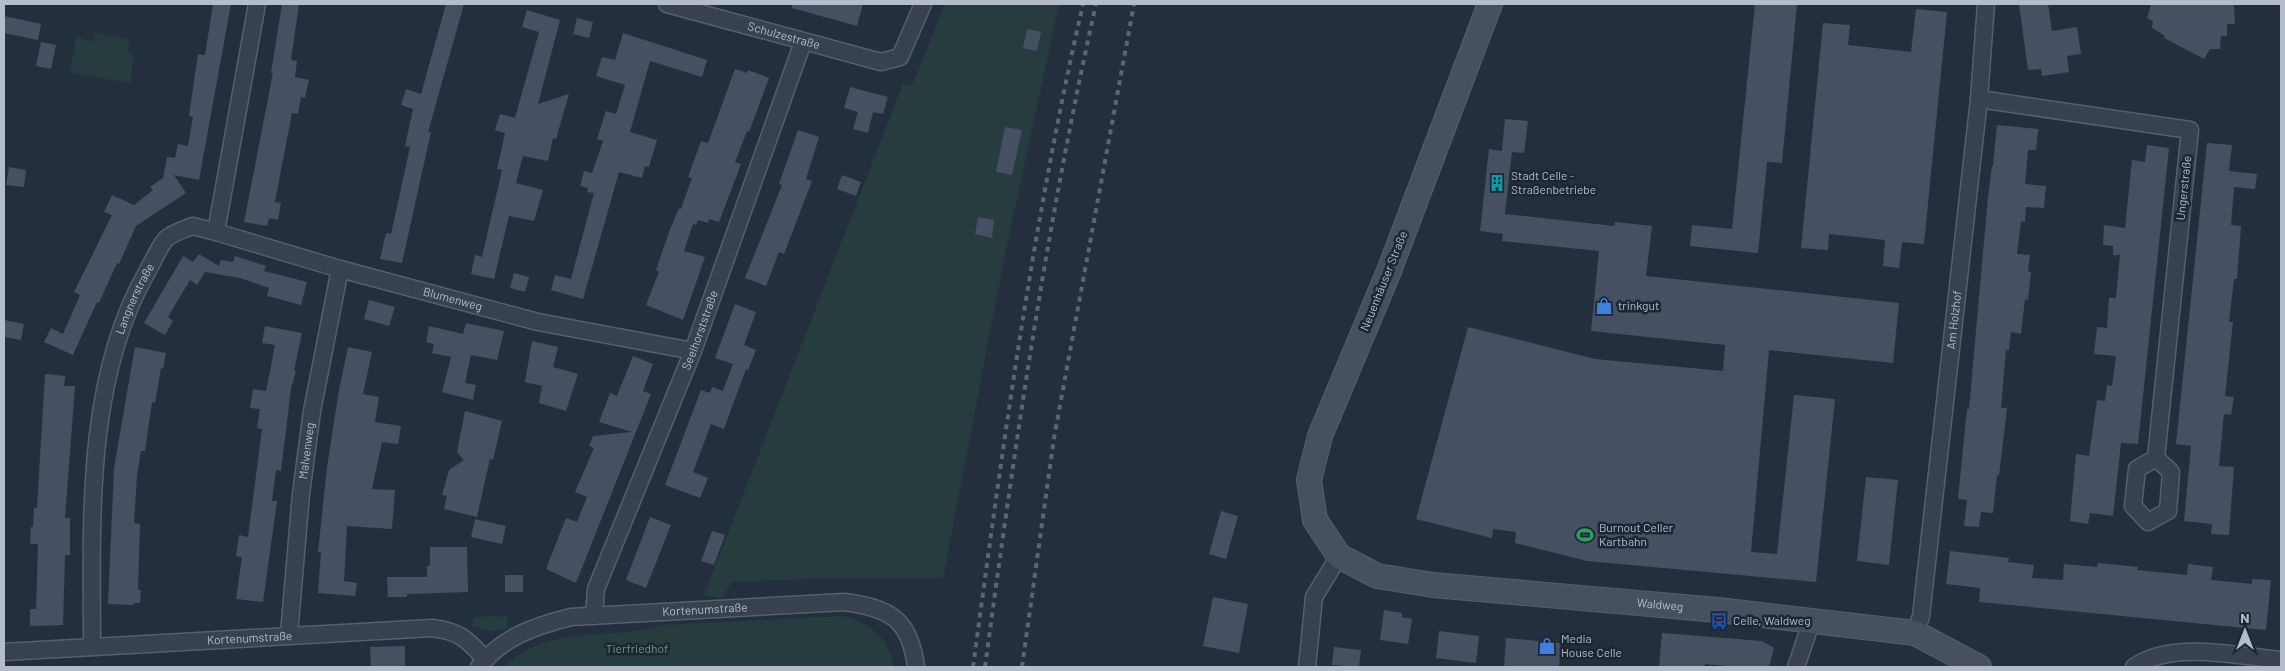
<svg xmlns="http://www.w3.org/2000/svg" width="2285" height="671" viewBox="0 0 2285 671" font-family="Barlow,sans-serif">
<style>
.green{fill:#263c3f}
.building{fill:#455162}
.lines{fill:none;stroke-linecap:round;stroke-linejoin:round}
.street-casing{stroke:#565f6c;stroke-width:19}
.secondary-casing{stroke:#565f6c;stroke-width:26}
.street{stroke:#38414e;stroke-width:16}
.secondary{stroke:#465061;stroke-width:24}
.rail{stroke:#5a6575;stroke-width:4;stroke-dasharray:5 5;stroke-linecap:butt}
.labels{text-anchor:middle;stroke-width:5;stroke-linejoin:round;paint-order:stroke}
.street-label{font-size:12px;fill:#b4bcc9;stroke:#1d2633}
.poi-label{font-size:12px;fill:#b4bcc9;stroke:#1d2633;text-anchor:start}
.park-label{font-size:12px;fill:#6b9a76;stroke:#1d2633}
</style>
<rect width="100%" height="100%" fill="#242f3e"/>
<path class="green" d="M945 4H1059L1002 269 943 578H834L732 582 722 598 704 595 903 84 912 86Z
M95 33 130 39 127 52 134 54 130 83 70 73 76 38 94 41Z
M507 616V628L491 631 472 626 473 617Z
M845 616C865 623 879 630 888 649 891 655 894 660 893 667H503C556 621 602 643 662 625Z"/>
<path class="building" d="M213 4H231L199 180 174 175 186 193 136 226 119 264 117 263 99 303 97 302 73 355 44 342 51 328 63 334 80 295 74 292 112 215 104 212 112 195 134 205 153 190 150 187 163 178 167 157 175 158 178 144 188 146 193 117 189 116 198 54 205 55Z
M282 4H299L291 60 297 61 295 77 309 80 305 98 301 97 298 114 292 113 275 202 281 203 278 220 269 218 267 226 244 222 273 73H271Z
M446 4H464L428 132H431L402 263 380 259 386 233 391 234 410 147 405 146 413 109 401 105 406 89 421 94Z
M792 4H863L857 26 792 8Z
M1755 4H1797L1782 163 1767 162 1758 253 1690 246 1692 225 1732 229Z
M2019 4H2048L2052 31 2077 27 2081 54 2067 56 2069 72 2042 76 2041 69 2028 70Z
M2151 4H2234L2235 24H2227V36H2221L2220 49H2210L2204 59 2164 38 2165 36 2152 28 2153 21 2147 18Z
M1916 9 1947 12 1924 244 1902 242 1899 268 1883 266 1885 240 1829 234 1828 250 1801 248 1823 23 1850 25 1848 45 1911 52Z
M527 10 560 20 538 104 569 94 556 139 553 138 548 161 523 156 516 183 543 190 534 221 509 216 494 279 471 274 475 255 482 257 502 170 497 169 505 133 495 130 500 114 515 118 539 32 522 27Z
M4 16 41 24 38 40 4 33Z
M577 18 593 22 589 38 573 34Z
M1027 29 1041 32 1037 51 1023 48Z
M623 33 707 60 702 77 650 61 630 132 657 140 649 167 645 166 642 178 619 172 583 299 551 290 555 275 571 279 594 193 587 192 588 188 580 186 584 171 592 173 603 141 597 139 606 111 616 114 625 85 596 76 602 57 615 60Z
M41 42 56 45 51 69 36 66Z
M735 69 747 73 748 70 769 78 749 132 747 131 735 162 741 164 719 222 709 219 708 223 698 220 696 225 693 224 684 251 705 257 683 320 646 305 659 272 656 270 669 232 679 208 681 209 692 178 688 177 701 141 708 143Z
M850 87 888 97 883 114 873 112 868 133 853 129 858 112 844 108Z
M1505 119 1528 121 1524 153 1512 152 1505 214 1614 226 1615 222 1652 226 1646 276 1899 303 1893 363 1769 350 1751 552 1777 554 1794 395 1835 399 1816 582 1587 561 1515 543 1516 532 1493 529 1492 538 1416 519 1468 327 1595 359 1723 371 1725 345 1591 331 1599 251 1502 241 1503 234 1480 231 1489 149 1502 151Z
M1997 125 2038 129 2036 150H2028L2025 184 2046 186 2044 208 2026 207 2025 222 2021 221 2017 254 2030 255 2028 271 2031 272 2028 300 2025 299 2021 334 2011 332 2009 350H2006L2001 408H2007L1999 476 1997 475 1993 513 1981 512 1979 527 1964 526 1967 500 1958 499 1967 409H1969L1988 197 1992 166H1993Z
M1005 127 1022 130 1012 175 996 172Z
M798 130 819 137 806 179 812 181 784 254 779 252 766 286 745 278 782 185 779 184Z
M2207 143 2232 145 2229 171 2257 174 2255 189 2234 187 2231 225 2241 226 2237 279H2234L2229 322H2233L2225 396 2234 397 2231 415 2224 414 2219 466 2234 467 2229 535 2211 534 2212 524 2184 521 2191 446 2176 444Z
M2147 145 2169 148 2138 444 2121 443 2113 516 2090 513 2088 524 2070 521 2076 454 2089 456 2097 400 2105 401 2107 385 2112 386 2116 356 2094 354 2097 327 2107 328 2109 298H2116L2120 255H2113V246L2103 245 2104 225 2125 228 2132 160 2145 162Z
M9 167 26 170 24 187 6 185Z
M842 175 861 182 856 196 837 189Z
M978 217 994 220 992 238 975 234Z
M199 254 219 266 221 260 233 262 235 256 266 266 264 271 307 282 301 305 267 296 269 288 240 278 205 272 197 285 190 280 168 317 173 321 165 335 144 323 183 256 193 262Z
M514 273 529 277 525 292 510 288Z
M369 300 395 307 389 326 364 319Z
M735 304 756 312 744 345 756 350 748 370 746 369 724 429 711 424 693 472 708 478 700 498 665 485 701 390 710 393 712 387 723 391 733 364 715 358Z
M4 320 24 324 21 340 4 337Z
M466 323 504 331 497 360 471 355 465 383 476 385 473 400 442 392 451 357 432 353 434 344 426 342 429 326 463 334Z
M265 326 302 333 294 371H296L291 389 281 471 276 470 272 501H277L263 602 236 599 242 557 236 556 239 535 248 537 262 429 257 428 260 409 250 408 253 389 266 391 275 345 262 343Z
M532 341 558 347 553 367 578 374 566 411 539 403 542 386 525 382Z
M135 347 166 353 163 369 161 368 155 403 152 402 145 451H141L137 475 134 523 140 524 138 590H141L140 603H134V605L108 604 114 468 129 381H131L129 380Z
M348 347 372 352 363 394 379 397 375 422 401 426 398 444 382 442 372 489 395 490 392 529 347 526 344 581 357 583 355 596 318 593 321 552H318L327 467 339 390Z
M633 356 653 364 643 391 651 394 576 583 546 569 566 518 577 522 587 497 575 492 594 448 589 446 593 436 632 432 599 422 610 393 617 396Z
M45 374 65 376 64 386H75L65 518H70V555H65L63 625 30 626V609H36L38 544H30L31 527H33L34 508H37Z
M465 411 502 421 493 460 490 459 477 517 444 509 447 496 442 495 449 470 464 460 457 452Z
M1866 477 1898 480 1889 565 1857 561Z
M1221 511 1238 516 1226 559 1209 554Z
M650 517 671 525 646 588 626 580Z
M475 519 506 526 502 544 471 537Z
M712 531 725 535 714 565 701 561Z
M430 547H467L468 592 407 594V597H388L387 577H427V566H430Z
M1950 551 2009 558 2008 562 2034 565 2032 578 2063 580 2064 564 2097 567 2098 563 2138 567 2137 570 2187 575 2188 564 2213 567 2211 580 2252 584V579L2271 580 2266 630 1979 602 1980 588 1946 584Z
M505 575H523V592H505Z
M1213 597 1248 604 1239 653 1203 646Z
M1384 610 1402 613V617L1412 619 1408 644 1380 640Z
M1439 631 1479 636 1476 663 1436 658Z
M1662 633 1762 641 1774 648 1769 667H1737L1705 664 1704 667H1659Z
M1506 638 1561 643 1559 667H1504Z
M405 646V667H371L370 647Z
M1334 647 1361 650 1359 667 1332 665Z"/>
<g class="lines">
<g class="street-casing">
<g id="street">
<path id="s1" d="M667 4 881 62 900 57 923 4"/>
<path d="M1979 99 2190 130 2156 458 2137 469 2133 506 2148 522 2168 511 2171 472 2156 458"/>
<path id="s2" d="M216 232 340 269 538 322 693 351"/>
<path id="s3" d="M594 616 596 589 693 351 803 42"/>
<path id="s4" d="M1915 633 1921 616 1979 99 1986 4"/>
<path id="s5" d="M289 634 301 494 312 411 340 269"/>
<path id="s6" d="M92 647C92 525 84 382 147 272 153 262 158 248 166 239 172 233 185 229 193 226L216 232 257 4"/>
<path id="s7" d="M4 652 432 628C459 631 467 639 485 659"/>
<path id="s8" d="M479 667C502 637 535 626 571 617L844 602C889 608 910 618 916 667"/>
<path d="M1307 667 1314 597 1339 556"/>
<path d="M1796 667 1812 620"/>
<path d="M2134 667C2172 640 2238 656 2281 660"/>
</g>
</g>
<g class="secondary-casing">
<g id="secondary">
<path id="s9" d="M1490 4 1389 271 1320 436 1309 480 1315 520 1339 556 1377 576 1433 585 1718 610 1915 633 1979 667"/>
</g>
</g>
<use href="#street" class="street"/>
<use href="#secondary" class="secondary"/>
<path class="rail" d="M973 667C1003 445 1033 222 1083 4
M985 667C1015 445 1047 222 1096 4
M1022 667 1054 438 1134 4"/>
</g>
<defs>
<g id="building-bare" transform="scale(1.35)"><path d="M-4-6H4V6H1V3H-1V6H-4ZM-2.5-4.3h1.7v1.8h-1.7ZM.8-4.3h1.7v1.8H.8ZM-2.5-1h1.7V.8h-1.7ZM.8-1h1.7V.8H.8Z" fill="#0f9aa8" stroke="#1d2633" stroke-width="2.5" paint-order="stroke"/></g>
<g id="shop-bare" transform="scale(1.35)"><path d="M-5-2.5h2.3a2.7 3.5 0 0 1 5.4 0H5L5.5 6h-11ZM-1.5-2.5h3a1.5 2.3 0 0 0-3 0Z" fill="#3f7fe0" stroke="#1d2633" stroke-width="2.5" paint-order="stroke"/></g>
<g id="stadium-bare" transform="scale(1.35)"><path d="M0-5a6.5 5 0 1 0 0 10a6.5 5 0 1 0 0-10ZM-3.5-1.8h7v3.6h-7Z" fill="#2e9e5b" stroke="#1d2633" stroke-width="2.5" paint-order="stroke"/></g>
<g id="bus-bare" transform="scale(1.35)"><path d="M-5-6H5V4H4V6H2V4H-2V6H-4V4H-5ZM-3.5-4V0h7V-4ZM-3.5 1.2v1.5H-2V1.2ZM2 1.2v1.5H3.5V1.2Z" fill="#1a4fb4" stroke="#1d2633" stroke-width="2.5" paint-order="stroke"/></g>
</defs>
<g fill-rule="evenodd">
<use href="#building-bare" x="1497" y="183"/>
<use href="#shop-bare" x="1604" y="306"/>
<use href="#stadium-bare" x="1585" y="535"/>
<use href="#bus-bare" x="1719" y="621"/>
<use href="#shop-bare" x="1547" y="646"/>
</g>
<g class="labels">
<g class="street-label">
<text dy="4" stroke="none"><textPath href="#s1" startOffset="121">Schulzestraße</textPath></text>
<text transform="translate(2184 188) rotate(-84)" y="4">Ungerstraße</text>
<text transform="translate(1384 281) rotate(-68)" y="4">Neuenhäuser Straße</text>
<text dy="4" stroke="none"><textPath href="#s6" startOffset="354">Langnerstraße</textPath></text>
<text dy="4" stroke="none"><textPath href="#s2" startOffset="246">Blumenweg</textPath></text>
<text dy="4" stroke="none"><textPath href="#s4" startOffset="316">Am Holzhof</textPath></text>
<text dy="4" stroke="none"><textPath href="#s3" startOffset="306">Seelhorststraße</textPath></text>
<text dy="4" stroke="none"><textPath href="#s5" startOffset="184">Malvenweg</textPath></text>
<text dy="4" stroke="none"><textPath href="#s9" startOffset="921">Waldweg</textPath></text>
<text dy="4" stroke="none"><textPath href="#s8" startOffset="241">Kortenumstraße</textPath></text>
<text dy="4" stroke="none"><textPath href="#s7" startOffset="246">Kortenumstraße</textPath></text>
</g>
<g class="poi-label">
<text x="1511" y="180">Stadt Celle -<tspan x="1511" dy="14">Straßenbetriebe</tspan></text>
<text x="1618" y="310">trinkgut</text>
<text x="1599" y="532">Burnout Celler<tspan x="1599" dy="14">Kartbahn</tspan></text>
<text x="1733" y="625">Celle, Waldweg</text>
<text x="1561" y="643">Media<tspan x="1561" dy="14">House Celle</tspan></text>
</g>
<g class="park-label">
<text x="637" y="653">Tierfriedhof</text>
</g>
</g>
<rect width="2285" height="671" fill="none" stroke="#b4bcc9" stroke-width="10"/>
<g transform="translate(2245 631)" stroke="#1d2633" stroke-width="4" paint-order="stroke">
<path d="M0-4L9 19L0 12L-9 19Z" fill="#b4bcc9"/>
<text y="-8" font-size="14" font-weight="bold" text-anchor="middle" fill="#b4bcc9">N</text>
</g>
</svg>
